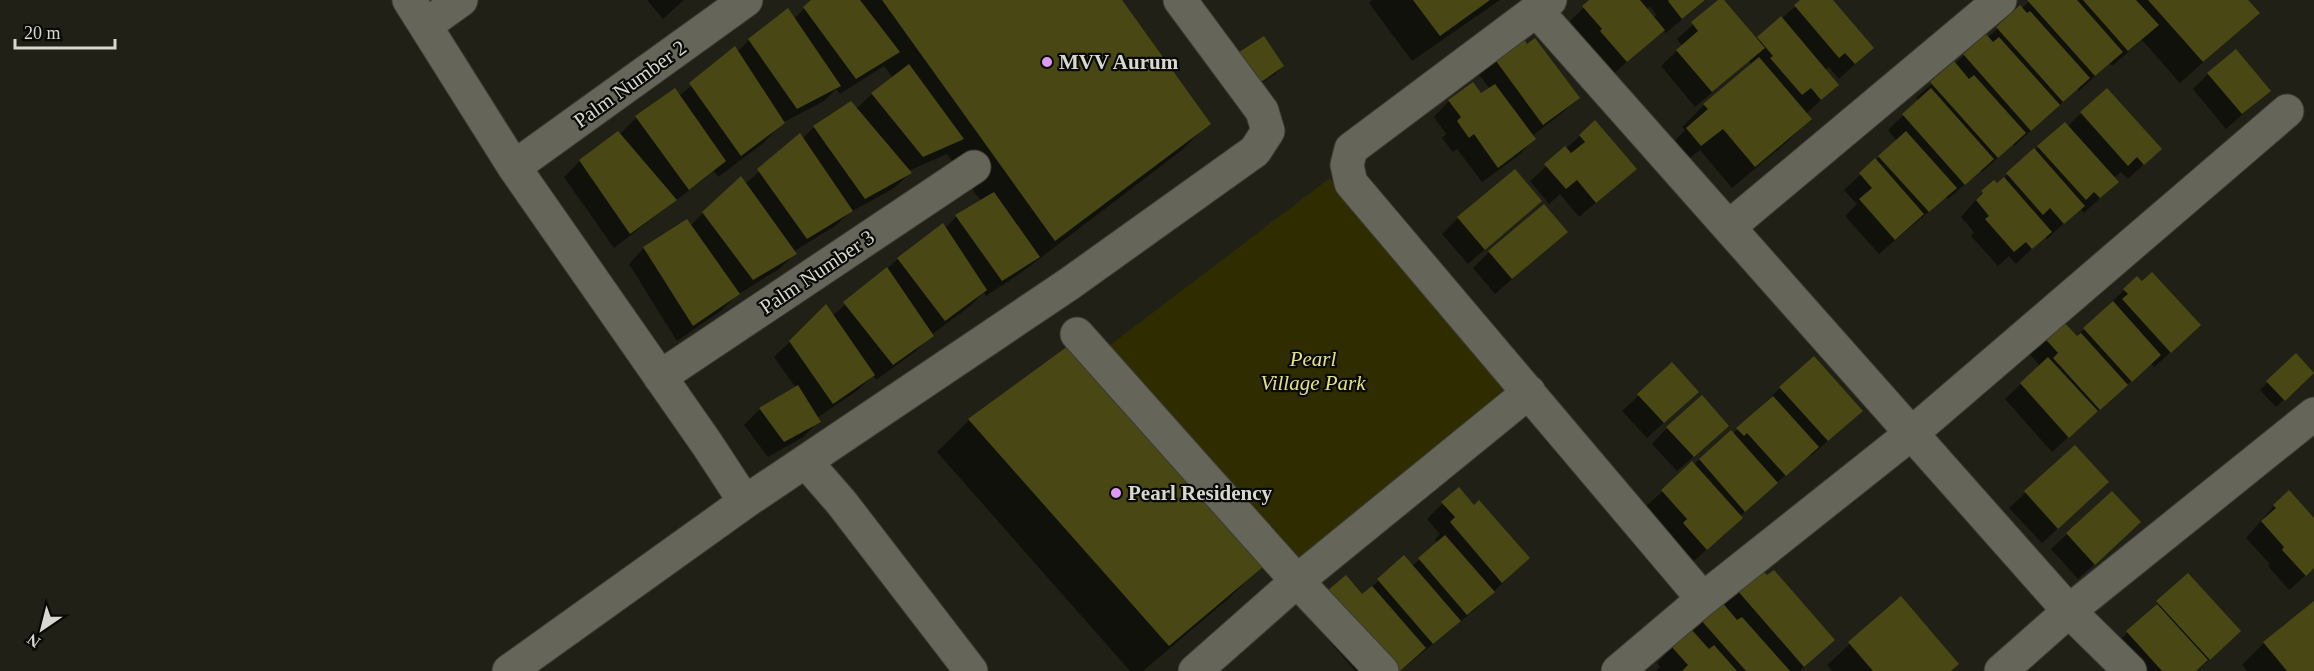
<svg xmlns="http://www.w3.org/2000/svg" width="2314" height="671" font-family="Georgia,serif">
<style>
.green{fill:#2f2d00}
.shadow{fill:#0007;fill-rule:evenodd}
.building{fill:#494815}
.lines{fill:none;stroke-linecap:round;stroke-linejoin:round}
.minor-casing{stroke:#3b3b34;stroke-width:35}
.minor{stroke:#656559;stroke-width:33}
.poi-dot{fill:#dd99f3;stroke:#090906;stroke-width:2}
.labels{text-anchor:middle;stroke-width:4.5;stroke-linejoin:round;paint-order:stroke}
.poi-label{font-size:21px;font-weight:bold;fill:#d8d8d1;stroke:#090906;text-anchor:start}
.street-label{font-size:21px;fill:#d8d8d1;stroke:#090906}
.park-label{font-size:21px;font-style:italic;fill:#e4e283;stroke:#090906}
</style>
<rect width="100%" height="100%" fill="#202016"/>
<path class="green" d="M1330,178L1506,391L1298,560L1109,346Z"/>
<path class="shadow" d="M647,0H684L663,19Z
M813,0H1120L1209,123L1182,150L1022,272L986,296L984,292L970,306L931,335L916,351L876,380L873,375L858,390L817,418L819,421L803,437L768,457L744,425L760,409L796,388L774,357L826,307L832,316L898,259L945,228L956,217L981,201L947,154L908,171L910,173L894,188L849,213L835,226L793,252L795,254L779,269L737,295L722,310L677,341L629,264L644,248L690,226L703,213L745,184L800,136L802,139L814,127L856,109L872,94L893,78L884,66L840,94L836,89L824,101L784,122L761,145L718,177L714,171L614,248L564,177L580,161L619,135L636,118L679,96L735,48L737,52L749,40L794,19Z
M1372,0H1500L1412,61L1369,3Z
M1592,0H1705L1666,33L1663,30L1611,76L1568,23ZM1650,6L1656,15L1653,18L1646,10Z
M1720,0L1756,40L1803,0H1831L1872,48L1839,79L1829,67L1825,70L1837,85L1806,114L1810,119L1788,141L1732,188L1700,150L1678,167L1665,151L1685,130L1682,127L1704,105L1752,65L1749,61L1695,107L1661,66L1682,46L1677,39Z
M2031,0H2246L2258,13L2180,83L2142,40L2112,66L2109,63L2079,91L2077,89L2014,146L2013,144L1982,172L1980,171L1948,199L1946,197L1879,254L1845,216L1857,204L1844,190L1897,141L1888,130L1918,101L1916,98L1986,36L1987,38Z
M1521,39L1578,98L1562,113L1532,136L1534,139L1519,155L1482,182L1457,149L1453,152L1442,138L1446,134L1434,117L1449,101L1481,95L1490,89L1479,75L1476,78L1471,70Z
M1283,66L1275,74L1248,92Z
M2208,74L2269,91L2226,129L2193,89Z
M2081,113L2160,149L2128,179L2121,172L2114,178L2117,182L2084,213L2080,208L2047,239L2045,236L2016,264L2009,256L1998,266L1971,236L1974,232L1961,217L1982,193L1994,182L1996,185L2065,124L2067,127Z
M1580,136L1634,169L1579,217L1560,194L1549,204L1530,181Z
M1540,201L1468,264L1442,234L1458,218Z
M1566,232L1495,294L1473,268L1489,252Z
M2124,290L2183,341L2154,367L2151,363L2052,452L2005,399L2040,366L2026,350L2041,334L2076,337Z
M2296,355L2313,373L2276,407L2260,390Z
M1672,365L1697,392L1647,438L1622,411Z
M1780,388L1861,411L1811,456L1810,454L1768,490L1739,517L1725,534L1690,564L1669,540L1673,536L1646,506L1731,432L1733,434Z
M969,420L1262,566L1229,598L1143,671H1130L937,452Z
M1667,428L1711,441L1677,471L1652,444Z
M2075,447L2091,498L2042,543L2009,508Z
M1443,503L1513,573L1477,608L1400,671H1355L1306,614L1321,598L1362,596L1404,557L1412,566L1438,543L1435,539L1440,534L1427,519Z
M2274,506L2314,520V568L2289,590L2268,566L2270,564L2246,538Z
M2067,534L2123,538L2078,579L2051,549Z
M1738,591L1833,640L1800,671H1655L1660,667L1657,663L1672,647L1701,620L1723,606Z
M1900,598L1950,671H1832L1827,665Z
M2314,602V671H2247L2242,665L2264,643Z
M2157,603L2223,647L2197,671H2132L2112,648Z"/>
<path class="building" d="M811,0H860L900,52L856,79L803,7Z
M882,0H1122L1211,124L1055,241Z
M1413,0H1490L1440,36Z
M1589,0H1640L1665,30L1627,62L1600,31L1602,29L1582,6Z
M1669,0H1705L1682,19L1668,1Z
M1718,0H1724L1765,48L1712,92L1676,50L1698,31L1691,22Z
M1800,0H1833L1874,48L1855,64L1845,53L1839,58L1794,5Z
M2027,0H2077L2123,52L2095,76Z
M2083,0H2136L2159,25L2128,51Z
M2148,0H2248L2260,13L2203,62Z
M2020,5L2027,13L2030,11L2090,78L2063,102L1996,27Z
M788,8L841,86L797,109L748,39Z
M1781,16L1839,85L1821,100L1811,88L1802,95L1770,58L1773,56L1757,37Z
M1986,34L1993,42L1999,37L2060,105L2031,131L1963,54Z
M1264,36L1284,66L1257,85L1236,54Z
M1523,38L1527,44L1535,38L1580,98L1543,125L1496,61Z
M735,46L785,123L741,156L689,83Z
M2236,49L2271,91L2242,114L2207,73Z
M1759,57L1812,119L1755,167L1723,129L1701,146L1686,128L1708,109L1703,104Z
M1954,61L1969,79L1974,75L2026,133L1998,158L1930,82Z
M909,64L964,139L923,157L871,93Z
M1473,82L1481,93L1495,84L1536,139L1498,168L1474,134L1469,138L1457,121L1461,117L1448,100Z
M675,88L726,161L689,190L635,116Z
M1931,88L1994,159L1965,185L1902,114Z
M2107,88L2162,149L2144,165L2137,157L2128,166L2080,112Z
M851,101L912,173L865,199L813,126Z
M1595,120L1637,169L1596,203L1577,180L1566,189L1544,164L1565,146L1571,153L1585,142L1579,135Z
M2065,122L2119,182L2100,198L2094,192L2086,200L2037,146Z
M618,131L677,200L630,234L579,160Z
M1906,131L1957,188L1929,212L1878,156Z
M800,133L853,211L807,239L757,169Z
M2034,148L2085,206L2064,224L2050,208L2043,215L2006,173Z
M1875,158L1924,214L1895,240L1859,199L1872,188L1859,173Z
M1515,169L1542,201L1485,250L1457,217Z
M741,176L797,254L753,280L702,212Z
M2004,177L2052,232L2032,249L2026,242L2014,252L1985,219L1989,216L1976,200L1983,193L1981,191L1994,180L1997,183Z
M994,192L1040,257L1002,281L955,215Z
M1544,204L1568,232L1512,279L1488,251Z
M687,219L740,294L693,326L643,247Z
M943,223L987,290L945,321L897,258Z
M887,267L934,336L893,365L843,302Z
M2152,272L2201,325L2171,353L2122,299L2128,294L2123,289L2137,276L2142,281Z
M2113,301L2161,355L2132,382L2083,328Z
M826,304L875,375L833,404L789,341Z
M2059,317L2077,336L2081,333L2128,385L2100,410L2053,358L2058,353L2040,333Z
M1068,346L1264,566L1169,646L968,419Z
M2296,353L2314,373L2285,401L2266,381Z
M1814,356L1863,411L1828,441L1779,387Z
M2048,357L2098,411L2069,438L2020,383Z
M1672,362L1699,392L1664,423L1637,394Z
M798,385L821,422L784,442L759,408Z
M1702,395L1729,426L1694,457L1666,427Z
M1773,396L1819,447L1786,476L1747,433L1744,436L1736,428Z
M1731,430L1778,483L1745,512L1699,459Z
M2075,445L2109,482L2058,529L2024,491Z
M1692,461L1743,518L1707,550L1683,523L1687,519L1661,490Z
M1459,487L1474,505L1479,500L1530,558L1502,583L1450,522L1455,517L1441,502Z
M2289,490L2314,518V568L2306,576L2282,550L2284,547L2261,521L2276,508L2273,505Z
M2112,491L2141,522L2095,565L2066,533Z
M1445,535L1495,592L1467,615L1418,558Z
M1404,555L1461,621L1433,644L1377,579Z
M1761,569L1767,575L1774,570L1835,640L1804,667L1737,590Z
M2188,573L2241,631L2210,660L2156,601Z
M1346,575L1362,594L1372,586L1426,648L1400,671H1384L1320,597Z
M1901,596L1959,664L1951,671H1873L1848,642Z
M1721,601L1737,620L1742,617L1790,671H1746L1700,619Z
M2314,601V671H2287L2263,642Z
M2157,604L2208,660L2196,671H2162L2126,631Z
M1691,629L1709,649L1714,645L1737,671H1682L1688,665L1671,646Z"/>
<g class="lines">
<defs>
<path id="minor" d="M409,0L514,167L707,444L745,502
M1550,0L1351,149L1347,165L1351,183L1703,599
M1536,10L2069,611L2130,671
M426,25L461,0
M514,167L746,0
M1729,227L2000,0
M1077,334L1297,581L1382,671
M660,377L974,167
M806,462L841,502L971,671
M509,671L745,502L1069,284L1255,151L1268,131L1262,111L1180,0
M1195,671L1297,581L1529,392
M1618,671L1703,599L1912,433L2287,111
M2001,671L2069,611L2314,414"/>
</defs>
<use href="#minor" class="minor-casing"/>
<use href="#minor" class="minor"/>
</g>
<g class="poi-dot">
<circle cx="1047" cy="62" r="6"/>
<circle cx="1116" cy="493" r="6"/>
</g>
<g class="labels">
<g class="poi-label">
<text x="1059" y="69">MVV Aurum</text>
<text x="1128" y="500">Pearl Residency</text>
</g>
<g class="street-label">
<text transform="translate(630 84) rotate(-36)" y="7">Palm Number 2</text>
<text transform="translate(817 272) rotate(-34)" y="7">Palm Number 3</text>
</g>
<g class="park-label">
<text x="1313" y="366">Pearl<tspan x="1313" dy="24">Village Park</tspan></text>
</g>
</g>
<g transform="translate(42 629) rotate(215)" stroke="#090906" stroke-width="4.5" paint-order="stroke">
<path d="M0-4.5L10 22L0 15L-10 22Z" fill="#d8d8d1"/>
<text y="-9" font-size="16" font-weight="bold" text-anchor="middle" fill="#d8d8d1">N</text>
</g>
<path d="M15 39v9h100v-9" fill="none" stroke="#d8d8d1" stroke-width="3"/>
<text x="24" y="39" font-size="18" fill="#d8d8d1" stroke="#090906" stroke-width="4.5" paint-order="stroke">20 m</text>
</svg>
